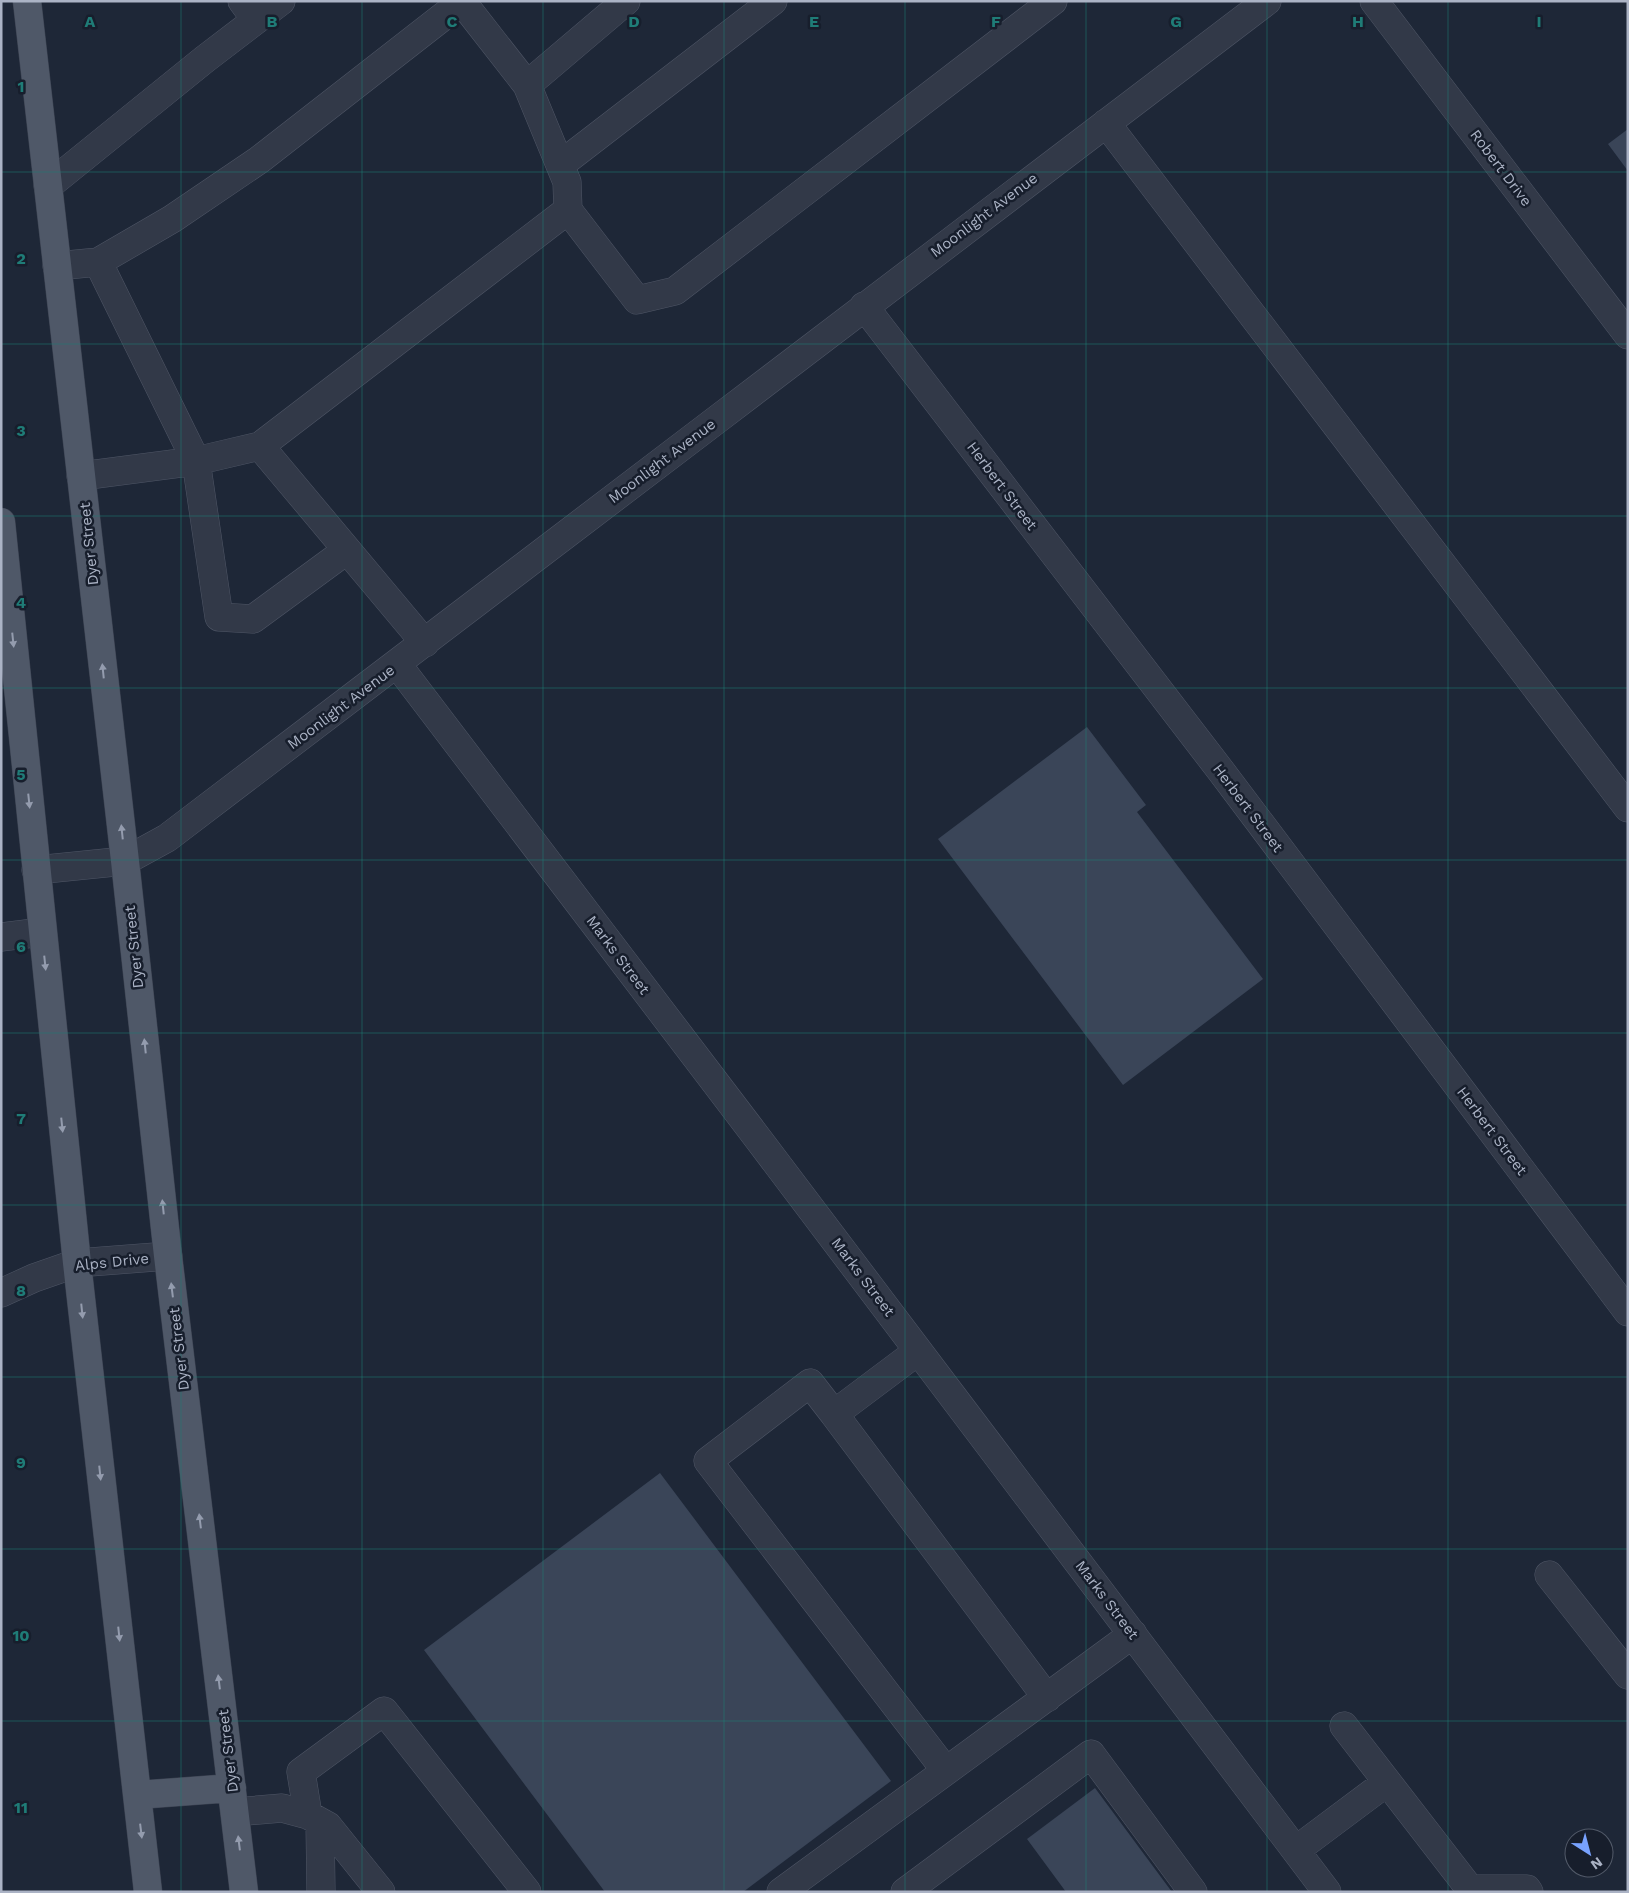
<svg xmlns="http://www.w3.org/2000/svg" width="1629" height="1893" font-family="'Work Sans',sans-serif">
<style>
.building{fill:#3a4558}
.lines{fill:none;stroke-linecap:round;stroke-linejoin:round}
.minor-casing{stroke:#4f5666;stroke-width:29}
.major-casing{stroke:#3b4251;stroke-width:29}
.minor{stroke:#323948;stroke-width:28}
.major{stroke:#4f5868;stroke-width:28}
.oneway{fill:#949cae}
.grid{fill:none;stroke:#1f7c77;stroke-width:1;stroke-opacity:0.55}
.labels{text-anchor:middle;stroke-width:5;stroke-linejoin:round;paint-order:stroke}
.street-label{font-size:15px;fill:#abb3c5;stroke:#171e2c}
.grid-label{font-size:16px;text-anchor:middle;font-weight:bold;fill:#1f7c77;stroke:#171e2c;stroke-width:5;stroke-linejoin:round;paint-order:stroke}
</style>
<rect width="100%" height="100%" fill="#1e2737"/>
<path class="building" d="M1628,129V171L1608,144Z
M1087,727L1146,805L1137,812L1263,979L1123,1085L938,839Z
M660,1473L891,1781L743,1892H605L424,1650Z
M1095,1788L1172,1892H1066L1027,1839Z"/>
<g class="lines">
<defs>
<path id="minor" d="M242,1L256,20
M1374,1L1628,335
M463,3L527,85L626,1
M527,85L567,182L568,210L637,300L675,291L1053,1
M1106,123L1628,808
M560,165L773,1
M48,186L205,59L281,1
M98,262L172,219L259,160L463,1
M57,266L98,262L196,461L219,617L253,619L347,550
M864,306L1221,771L1628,1312
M260,446L568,210
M81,476L196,461L260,446L425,643
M397,664L759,1140L1327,1892
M36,870L125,861L167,838C534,560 900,279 1267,1
M1,937L42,932
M1,1293L34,1278L77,1263L168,1256
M918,1351L834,1414L1047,1698
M834,1414L810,1383L708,1461L946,1771
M1549,1575L1628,1675
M1344,1726L1470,1889H1527L1529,1892
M235,1812L282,1808L308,1815L328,1826L381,1892
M308,1815L301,1772L384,1711L527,1892
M320,1822L321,1892
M1296,1850L1387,1782
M781,1892L1133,1634
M905,1892L1091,1754L1193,1892"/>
<path id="major" d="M27,1L125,861L168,1256L244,1892
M1,522L77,1263L148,1892
M137,1795L232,1788"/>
</defs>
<use href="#minor" class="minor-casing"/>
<use href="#major" class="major-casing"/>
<use href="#minor" class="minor"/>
<use href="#major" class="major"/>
</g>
<defs><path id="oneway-solid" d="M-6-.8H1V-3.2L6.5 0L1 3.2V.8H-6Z" transform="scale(1.25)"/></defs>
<g class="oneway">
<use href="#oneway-solid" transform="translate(13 640) rotate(84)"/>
<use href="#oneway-solid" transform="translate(103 671) rotate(-96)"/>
<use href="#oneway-solid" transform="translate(29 801) rotate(84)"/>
<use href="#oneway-solid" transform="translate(122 832) rotate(-96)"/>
<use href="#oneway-solid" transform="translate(45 963) rotate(84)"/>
<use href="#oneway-solid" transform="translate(145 1046) rotate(-96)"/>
<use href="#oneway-solid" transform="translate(62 1125) rotate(84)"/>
<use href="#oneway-solid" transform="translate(163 1207) rotate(-96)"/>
<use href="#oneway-solid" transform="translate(172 1290) rotate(-97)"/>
<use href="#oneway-solid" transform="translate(82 1311) rotate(84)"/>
<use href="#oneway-solid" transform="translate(100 1473) rotate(84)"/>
<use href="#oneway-solid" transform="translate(200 1521) rotate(-97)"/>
<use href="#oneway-solid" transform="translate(119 1634) rotate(84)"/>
<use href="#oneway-solid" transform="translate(219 1682) rotate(-97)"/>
<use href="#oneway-solid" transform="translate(141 1831) rotate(83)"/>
<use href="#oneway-solid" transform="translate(239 1843) rotate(-97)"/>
</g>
<path class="grid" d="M181,1V1892M362,1V1892M543,1V1892M724,1V1892M905,1V1892M1086,1V1892M1267,1V1892M1448,1V1892M1,172H1628M1,344H1628M1,516H1628M1,688H1628M1,860H1628M1,1033H1628M1,1205H1628M1,1377H1628M1,1549H1628M1,1721H1628"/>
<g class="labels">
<g class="street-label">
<text transform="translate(1501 168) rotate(53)" y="5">Robert Drive</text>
<text transform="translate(984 215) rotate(-37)" y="5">Moonlight Avenue</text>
<text transform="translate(662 461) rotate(-37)" y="5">Moonlight Avenue</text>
<text transform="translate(1002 486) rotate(53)" y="5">Herbert Street</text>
<text transform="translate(89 544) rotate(-96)" y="5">Dyer Street</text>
<text transform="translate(341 707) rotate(-37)" y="5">Moonlight Avenue</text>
<text transform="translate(1248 808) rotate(53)" y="5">Herbert Street</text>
<text transform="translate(134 947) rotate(-96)" y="5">Dyer Street</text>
<text transform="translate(618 955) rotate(53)" y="5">Marks Street</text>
<text transform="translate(1492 1131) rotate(53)" y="5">Herbert Street</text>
<text transform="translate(112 1262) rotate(-6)" y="5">Alps Drive</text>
<text transform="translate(863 1277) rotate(53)" y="5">Marks Street</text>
<text transform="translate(179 1349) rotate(-97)" y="5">Dyer Street</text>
<text transform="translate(1107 1600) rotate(53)" y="5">Marks Street</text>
<text transform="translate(228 1751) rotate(-97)" y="5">Dyer Street</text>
</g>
</g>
<g class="grid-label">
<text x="90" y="27">A</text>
<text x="272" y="27">B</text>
<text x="452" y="27">C</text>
<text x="634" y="27">D</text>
<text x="814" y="27">E</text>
<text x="996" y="27">F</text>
<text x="1176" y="27">G</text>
<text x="1358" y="27">H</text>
<text x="1539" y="27">I</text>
<text x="21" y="92">1</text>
<text x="21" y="264">2</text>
<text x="21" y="436">3</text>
<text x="21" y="608">4</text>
<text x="21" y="780">5</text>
<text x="21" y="952">6</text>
<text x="21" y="1124">7</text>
<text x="21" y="1296">8</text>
<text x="21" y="1468">9</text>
<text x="21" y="1641">10</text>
<text x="21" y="1813">11</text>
</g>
<rect width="1629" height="1893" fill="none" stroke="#abb3c5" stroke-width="5"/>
<g transform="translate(1589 1853) rotate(144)"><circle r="24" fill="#171e2c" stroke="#525a69"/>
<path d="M0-4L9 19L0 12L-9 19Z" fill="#78a2fe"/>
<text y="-8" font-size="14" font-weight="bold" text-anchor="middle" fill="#abb3c5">N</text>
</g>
</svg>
